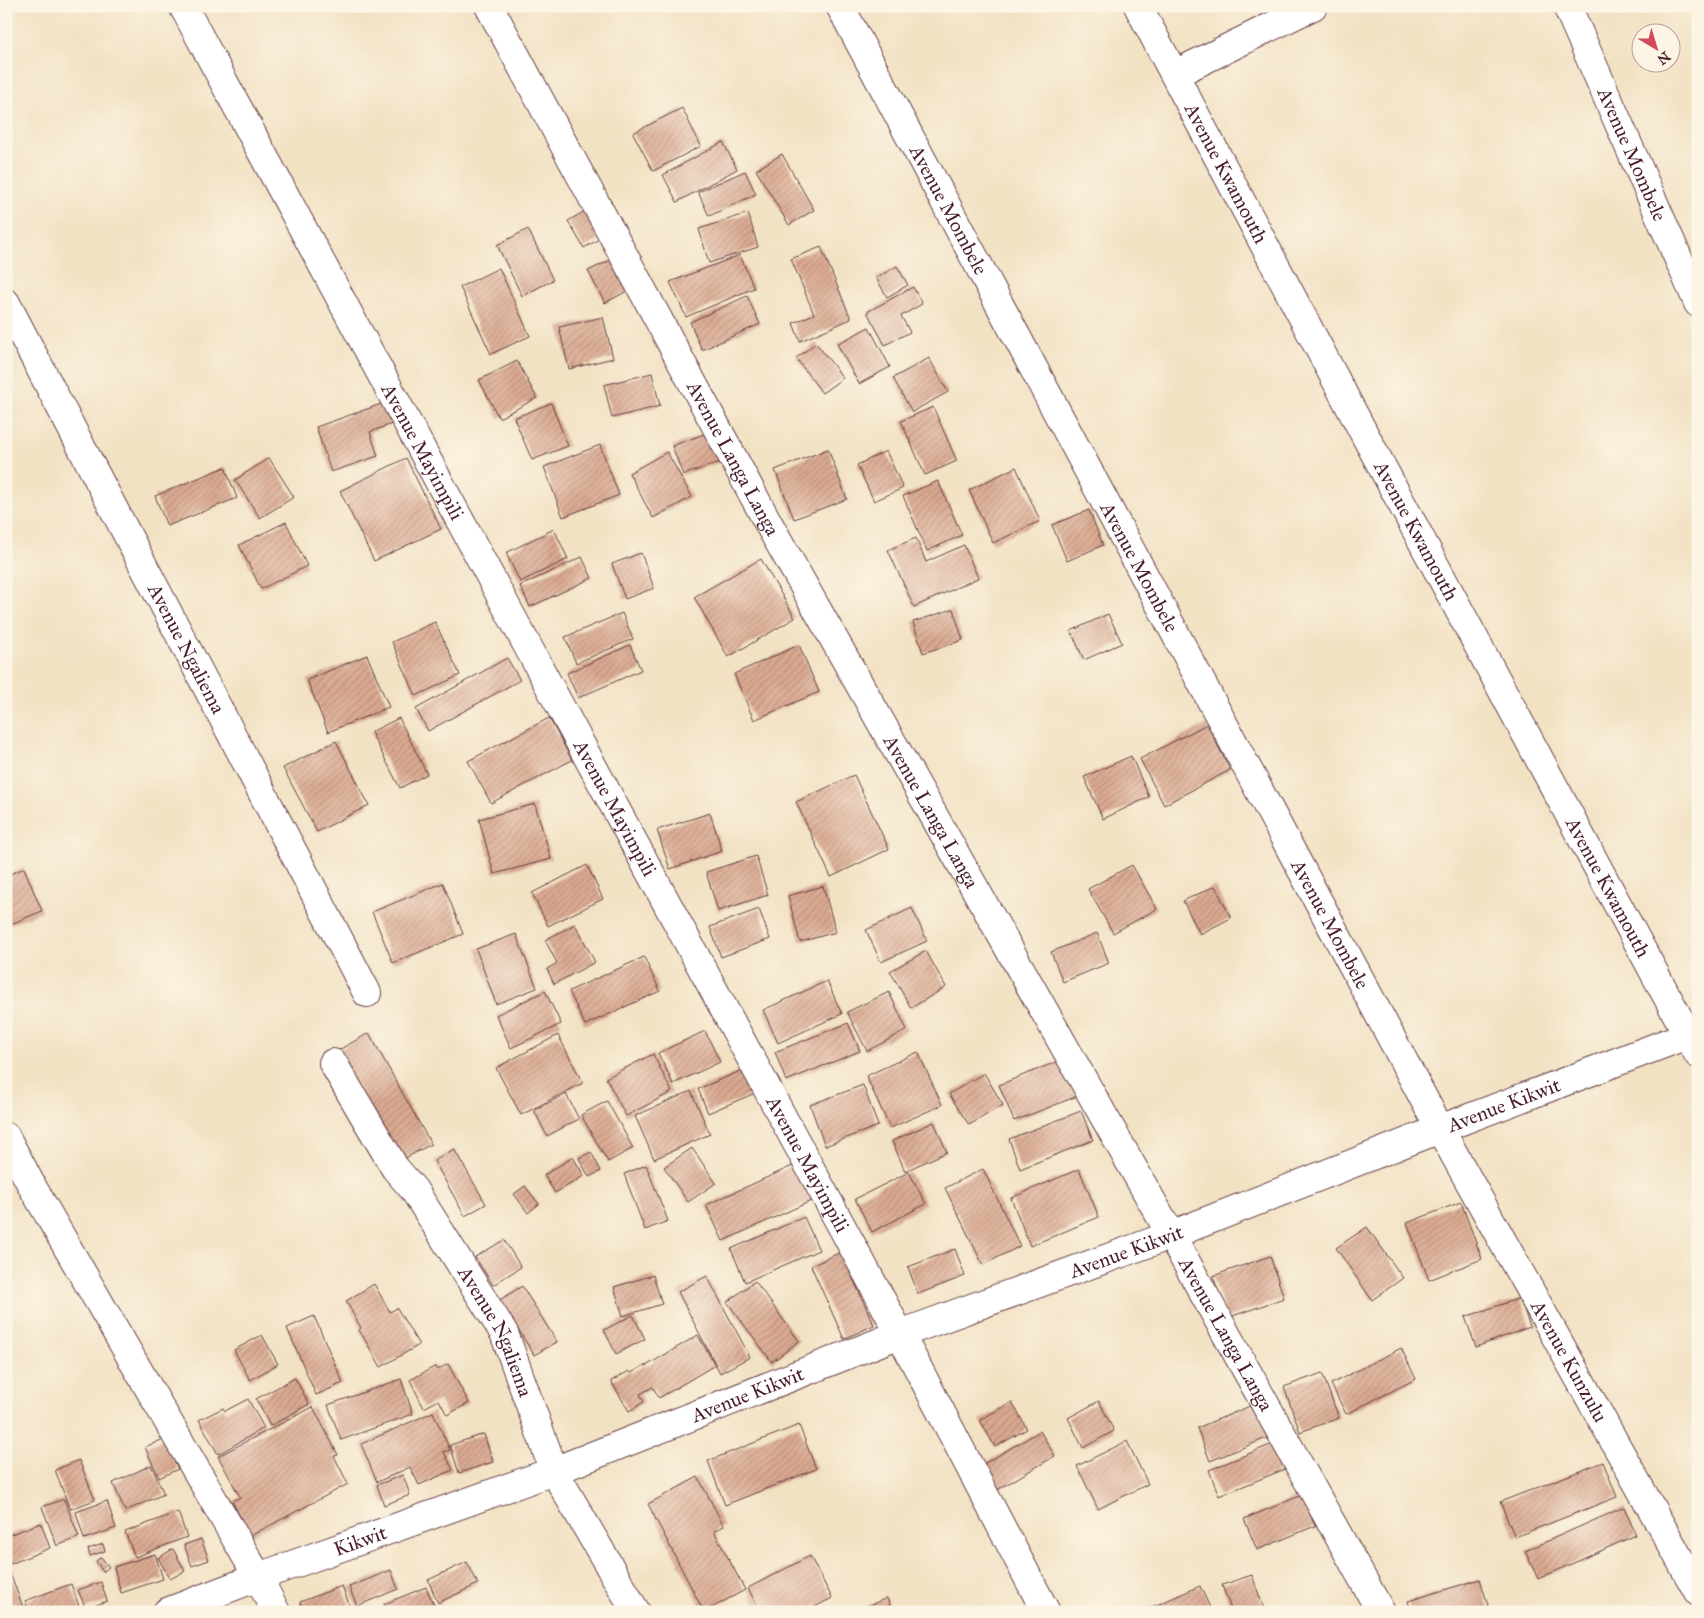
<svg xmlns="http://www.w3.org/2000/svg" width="1704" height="1618" font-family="'IM FELL Great Primer',serif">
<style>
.building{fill:url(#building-hatch)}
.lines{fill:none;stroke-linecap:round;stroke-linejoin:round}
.minor-casing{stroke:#633c42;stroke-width:30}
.secondary-casing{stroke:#633c42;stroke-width:30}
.minor{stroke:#fff;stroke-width:28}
.secondary{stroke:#fff;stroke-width:28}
.labels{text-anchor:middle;stroke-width:4;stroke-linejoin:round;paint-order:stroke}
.street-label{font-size:20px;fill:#4a1f2b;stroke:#fcf5e5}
</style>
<defs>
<pattern id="building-hatch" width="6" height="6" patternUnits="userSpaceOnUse" patternTransform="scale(1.25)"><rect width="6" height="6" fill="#dbaa92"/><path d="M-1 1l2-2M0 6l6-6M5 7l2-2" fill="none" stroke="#b48a77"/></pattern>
</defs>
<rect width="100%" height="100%" fill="#fcf5e5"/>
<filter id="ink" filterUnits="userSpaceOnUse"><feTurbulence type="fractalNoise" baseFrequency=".02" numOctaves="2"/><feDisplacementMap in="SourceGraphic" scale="10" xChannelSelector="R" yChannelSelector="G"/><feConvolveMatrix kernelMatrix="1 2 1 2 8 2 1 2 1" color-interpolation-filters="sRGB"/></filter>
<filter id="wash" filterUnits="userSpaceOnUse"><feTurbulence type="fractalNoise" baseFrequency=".0096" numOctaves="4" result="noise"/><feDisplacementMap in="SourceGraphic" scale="20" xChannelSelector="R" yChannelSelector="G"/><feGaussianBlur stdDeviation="1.12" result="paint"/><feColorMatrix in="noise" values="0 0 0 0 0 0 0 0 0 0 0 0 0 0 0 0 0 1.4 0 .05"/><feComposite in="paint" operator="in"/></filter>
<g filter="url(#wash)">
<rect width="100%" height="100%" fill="#f2e2c4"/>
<g id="blocks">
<path class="building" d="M682,108L701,146L653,171L633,133Z
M723,142L737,169L677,202L663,175Z
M782,154L814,210L789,225L756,170Z
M745,171L756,194L709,216L698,192Z
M590,208L606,235L584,248L568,221Z
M748,213L758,247L709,263L699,229Z
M528,229L553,280L522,296L497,245Z
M821,247L851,319L800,341L793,323L814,314L791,259Z
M740,255L754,288L686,317L670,282Z
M613,259L629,290L605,303L588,271Z
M897,266L908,285L887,297L876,278Z
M499,268L530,336L491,354L460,287Z
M913,287L922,304L901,316L910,332L885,345L867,312Z
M747,296L760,324L702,350L690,322Z
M603,317L613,358L569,369L559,327Z
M869,327L890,367L859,384L837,344Z
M816,343L843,378L822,393L796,358Z
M929,358L948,392L912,412L893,378Z
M517,361L537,398L499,418L479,380Z
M652,373L660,406L612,418L604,385Z
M384,403L392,424L370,432L378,456L331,472L316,427Z
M551,403L568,446L532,460L514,418Z
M933,407L957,461L925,475L901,421Z
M712,431L723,461L683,475L672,446Z
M600,445L619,495L563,517L544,467Z
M828,449L847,499L794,519L775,470Z
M886,451L903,488L874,501L857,465Z
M667,452L692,497L653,518L629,473Z
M269,458L294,497L260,518L235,480Z
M406,458L441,529L374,561L340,491Z
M225,467L237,498L167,526L155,496Z
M1016,467L1040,521L993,543L969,490Z
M938,481L962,535L927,551L903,496Z
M1089,510L1103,545L1067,561L1052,525Z
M286,522L307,566L261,589L239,545Z
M554,529L568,559L520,582L506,553Z
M916,538L926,562L964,545L978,578L914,607L888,550Z
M641,553L654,588L625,599L612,564Z
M582,557L592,578L530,607L520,586Z
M761,559L795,618L728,657L694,597Z
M953,609L963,640L923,653L913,622Z
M622,613L633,639L576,663L565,637Z
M1108,614L1122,643L1084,660L1071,631Z
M435,622L460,675L416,696L392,642Z
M630,645L641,670L578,698L567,673Z
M799,645L819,692L754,720L734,674Z
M367,655L389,707L328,732L307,680Z
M507,658L520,680L428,731L416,709Z
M399,718L427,774L400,788L371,732Z
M549,718L572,760L491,803L468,761Z
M1207,724L1230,770L1164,805L1140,759Z
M336,741L369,805L317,832L283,768Z
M1131,756L1149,797L1103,819L1084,777Z
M854,775L889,849L831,877L796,802Z
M535,804L551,859L494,874L479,819Z
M710,813L722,851L670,869L657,830Z
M756,856L768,895L718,911L706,872Z
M587,865L603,899L548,926L532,893Z
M1132,865L1157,909L1113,933L1088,889Z
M24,868L42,911L6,926V876Z
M443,883L463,934L393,963L372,912Z
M823,886L836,932L800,942L788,896Z
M1215,886L1231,918L1200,934L1183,901Z
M912,908L927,941L881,962L866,930Z
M759,909L770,939L721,957L710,927Z
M575,924L595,962L554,984L547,969L557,963L545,940Z
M1097,933L1109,963L1063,982L1051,952Z
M516,934L537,988L496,1004L476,949Z
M926,951L946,987L911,1008L890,971Z
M644,957L660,991L585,1025L569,991Z
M827,981L842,1014L778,1043L763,1010Z
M545,991L561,1024L511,1048L496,1015Z
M889,992L907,1030L867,1051L847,1012Z
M848,1023L860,1051L786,1081L775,1052Z
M705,1031L720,1062L673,1084L658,1053Z
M369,1033L431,1144L400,1161L337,1051Z
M558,1035L583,1083L521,1115L496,1068Z
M918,1052L942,1105L890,1128L866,1076Z
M653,1054L672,1092L626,1116L606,1078Z
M1066,1058L1080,1095L1014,1121L999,1085Z
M750,1067L760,1091L708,1113L698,1089Z
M984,1073L1003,1105L969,1125L949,1094Z
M863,1085L878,1126L825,1146L810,1105Z
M691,1091L710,1134L654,1159L635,1116Z
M566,1094L579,1119L547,1136L534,1110Z
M607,1101L633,1148L608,1162L581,1115Z
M1081,1111L1093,1140L1020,1169L1009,1139Z
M934,1122L947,1152L905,1171L892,1141Z
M692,1148L716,1183L688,1202L664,1167Z
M454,1149L486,1204L465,1216L434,1161Z
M591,1152L601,1171L589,1177L579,1158Z
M573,1157L584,1176L555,1193L544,1175Z
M797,1164L813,1200L723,1241L706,1205Z
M646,1165L668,1221L645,1230L624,1174Z
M983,1169L1020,1246L983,1265L945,1188Z
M1079,1169L1099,1217L1030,1246L1011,1198Z
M909,1172L926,1204L872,1232L855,1199Z
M525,1186L539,1204L528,1213L514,1194Z
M1461,1202L1482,1259L1429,1280L1407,1223Z
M804,1217L819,1250L745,1282L731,1249Z
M1367,1227L1403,1278L1372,1300L1336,1248Z
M504,1240L521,1267L493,1285L475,1257Z
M955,1249L965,1276L918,1294L908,1267Z
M841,1252L874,1325L844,1339L811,1266Z
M1270,1256L1284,1298L1227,1318L1213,1276Z
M653,1275L662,1304L623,1316L614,1287Z
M707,1276L750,1357L720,1373L678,1292Z
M755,1281L799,1341L772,1362L727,1302Z
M374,1284L390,1312L397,1308L419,1345L381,1367L359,1330L361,1328L346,1301Z
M522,1286L557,1342L534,1355L500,1300Z
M1520,1298L1530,1327L1476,1347L1465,1317Z
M633,1315L645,1339L616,1354L604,1330Z
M314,1316L343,1383L316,1395L287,1328Z
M262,1335L278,1364L250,1380L234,1350Z
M698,1335L715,1365L659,1398L653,1387L640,1394L644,1402L629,1411L611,1381L629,1371L631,1373L645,1365L646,1366Z
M1401,1348L1416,1379L1346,1414L1331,1384Z
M448,1364L469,1403L447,1415L439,1400L424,1408L410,1380L436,1366L437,1370Z
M1322,1373L1339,1418L1300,1432L1284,1387Z
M295,1378L309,1404L270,1426L256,1399Z
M401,1379L413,1414L341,1440L328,1405Z
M248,1399L264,1428L218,1454L199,1420L223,1408L225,1411Z
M1099,1401L1114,1431L1083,1448L1068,1418Z
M1012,1402L1027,1429L995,1447L980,1420Z
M1255,1404L1269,1437L1210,1461L1197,1428Z
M313,1407L338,1455L334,1456L348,1484L250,1536L232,1501L240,1497L218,1456Z
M433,1412L450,1450L444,1452L453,1470L419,1485L410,1467L377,1482L361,1444Z
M799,1425L816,1469L725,1505L708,1461Z
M1040,1431L1055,1456L997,1490L982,1465Z
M484,1434L493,1462L459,1473L450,1445Z
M164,1439L178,1469L159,1478L145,1447Z
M1127,1441L1148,1484L1098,1509L1077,1466Z
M1275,1443L1285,1469L1219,1496L1209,1470Z
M79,1460L95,1500L70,1509L55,1470Z
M1603,1462L1617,1497L1515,1537L1500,1502Z
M151,1465L164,1494L125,1511L113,1483Z
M403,1475L410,1495L384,1505L377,1485Z
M698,1477L724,1526L714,1531L745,1590L704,1612L648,1504Z
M1302,1495L1315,1526L1257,1550L1244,1519Z
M64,1499L79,1537L57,1546L42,1507Z
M107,1501L116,1528L84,1539L76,1512Z
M1624,1507L1636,1535L1538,1579L1525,1551Z
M178,1512L187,1537L135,1557L125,1532Z
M41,1523L50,1548L10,1564L6,1554V1536Z
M201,1539L209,1560L192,1566L184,1545Z
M103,1544L105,1551L90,1556L88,1549Z
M173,1549L185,1571L170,1579L158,1558Z
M155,1554L163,1579L121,1593L114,1567Z
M810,1556L832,1598L805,1612H760L748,1588Z
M101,1557L109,1567L103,1572L96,1561Z
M467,1562L478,1584L438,1603L428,1580Z
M391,1570L398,1589L357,1606L349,1587Z
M9,1571L23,1607L6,1612V1572Z
M1252,1575L1265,1612H1232L1222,1585Z
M1480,1579L1490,1612H1411L1408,1601Z
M101,1582L107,1601L86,1609L78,1590Z
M71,1584L81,1612H29L25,1601Z
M342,1586L352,1612H303L300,1602Z
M1200,1586L1212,1612H1141Z
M426,1587L437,1612H387L384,1604Z
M887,1598L892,1612H853Z
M1655,1606L1659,1612H1646Z"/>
</g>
</g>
<g filter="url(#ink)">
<use href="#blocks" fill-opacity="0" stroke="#633c42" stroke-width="1"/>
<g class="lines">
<defs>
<g id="minor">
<path id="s1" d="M183,6L527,645L900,1334L1046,1612"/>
<path id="s2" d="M489,6L771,528L1171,1235L1381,1612"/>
<path id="s3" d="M840,6L1440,1129L1698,1592"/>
<path id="s4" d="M1138,6L1367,439L1698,1054"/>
<path id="s5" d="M1567,6L1698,303"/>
<path d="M1175,74L1313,6"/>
<path id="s6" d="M6,303L367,993"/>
<path id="s7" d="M333,1063L395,1168L414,1190L504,1333L554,1471L636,1612"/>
<path d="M6,1137L33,1188L258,1577L276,1612"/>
</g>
<g id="secondary">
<path id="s8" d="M167,1612L258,1577L554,1471L900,1334L1171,1235L1440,1129L1698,1031"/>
</g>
</defs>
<use href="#minor" class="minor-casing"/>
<use href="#secondary" class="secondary-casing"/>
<use href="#minor" class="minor"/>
<use href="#secondary" class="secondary"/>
</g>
</g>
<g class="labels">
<g class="street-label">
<text dy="7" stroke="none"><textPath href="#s5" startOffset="162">Avenue Mombele</textPath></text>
<text dy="7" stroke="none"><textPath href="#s4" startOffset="189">Avenue Kwamouth</textPath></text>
<text dy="7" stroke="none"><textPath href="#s3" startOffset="231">Avenue Mombele</textPath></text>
<text dy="7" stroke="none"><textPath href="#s1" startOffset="506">Avenue Mayimpili</textPath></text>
<text dy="7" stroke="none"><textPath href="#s2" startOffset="514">Avenue Langa Langa</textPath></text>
<text dy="7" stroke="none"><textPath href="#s4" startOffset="594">Avenue Kwamouth</textPath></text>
<text dy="7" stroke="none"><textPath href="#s3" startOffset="636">Avenue Mombele</textPath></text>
<text dy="7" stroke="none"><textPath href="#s6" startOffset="390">Avenue Ngaliema</textPath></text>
<text dy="7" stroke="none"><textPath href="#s1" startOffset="911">Avenue Mayimpili</textPath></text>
<text dy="7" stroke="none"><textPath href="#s2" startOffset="919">Avenue Langa Langa</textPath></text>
<text dy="7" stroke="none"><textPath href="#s4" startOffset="999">Avenue Kwamouth</textPath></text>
<text dy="7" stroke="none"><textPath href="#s3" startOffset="1041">Avenue Mombele</textPath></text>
<text dy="7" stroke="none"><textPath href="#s8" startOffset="1430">Avenue Kikwit</textPath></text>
<text dy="7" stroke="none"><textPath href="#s1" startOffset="1316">Avenue Mayimpili</textPath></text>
<text dy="7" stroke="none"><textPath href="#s8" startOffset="1025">Avenue Kikwit</textPath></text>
<text dy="7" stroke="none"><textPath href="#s7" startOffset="315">Avenue Ngaliema</textPath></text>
<text dy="7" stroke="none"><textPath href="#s2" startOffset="1519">Avenue Langa Langa</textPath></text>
<text dy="7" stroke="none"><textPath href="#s3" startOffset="1539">Avenue Kunzulu</textPath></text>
<text dy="7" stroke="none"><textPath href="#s8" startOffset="620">Avenue Kikwit</textPath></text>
<text dy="7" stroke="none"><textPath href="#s8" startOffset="206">Kikwit</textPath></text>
</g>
</g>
<rect width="1704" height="1618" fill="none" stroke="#fcf5e5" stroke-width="25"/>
<g transform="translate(1656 48) rotate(142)"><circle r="24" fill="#fcf5e5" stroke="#b59f9b"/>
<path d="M0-4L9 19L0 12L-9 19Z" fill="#d1495b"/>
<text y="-8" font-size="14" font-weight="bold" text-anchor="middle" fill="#4a1f2b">N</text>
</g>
</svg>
